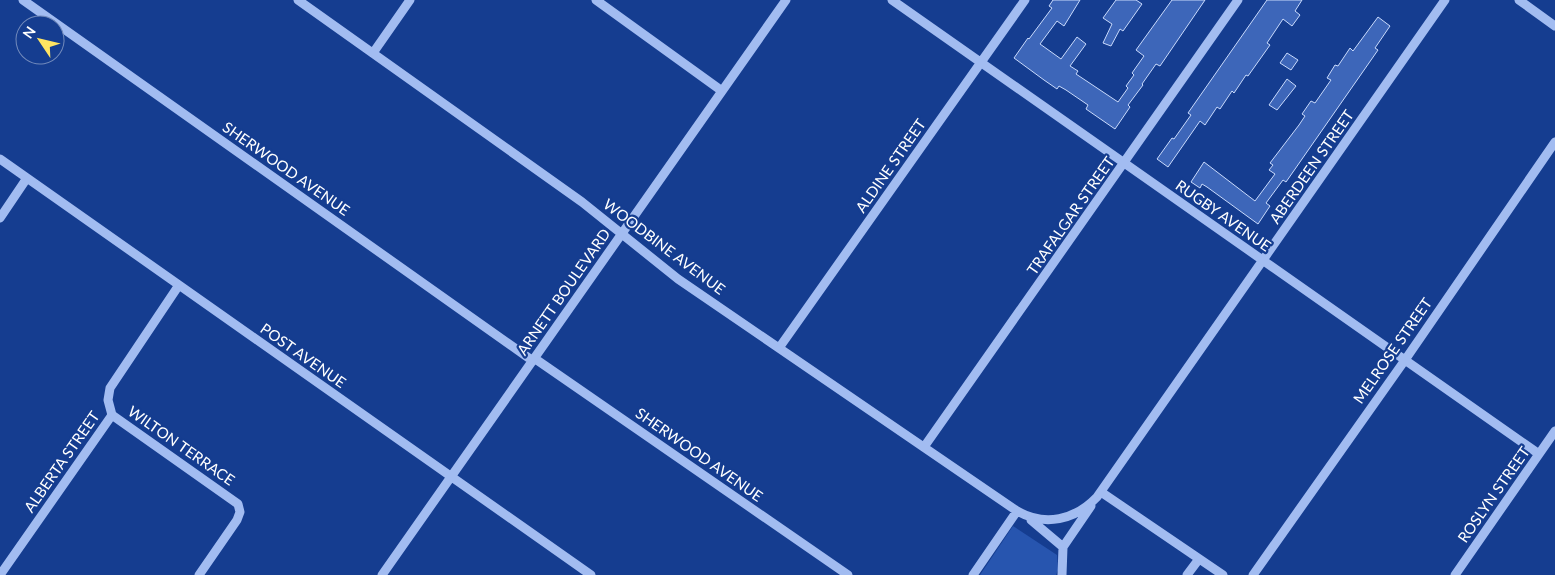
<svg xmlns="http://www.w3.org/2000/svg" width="1555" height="575" font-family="Lato,sans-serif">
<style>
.green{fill:#2755af}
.building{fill:#3d66b9;stroke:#c9dafc}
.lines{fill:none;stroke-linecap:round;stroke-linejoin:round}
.minor{stroke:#a2bcf1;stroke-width:9}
.labels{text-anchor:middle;stroke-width:4.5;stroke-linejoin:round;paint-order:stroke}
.street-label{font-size:15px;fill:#fff;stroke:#153d90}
</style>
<rect width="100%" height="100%" fill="#153d90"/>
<path class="green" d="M1013,526L1057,555L1058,570L1056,575H980Z"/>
<path class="building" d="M1053,0H1080L1064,26L1057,21L1040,44L1061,59L1077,37L1086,44L1070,66L1078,71L1076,74L1118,102L1128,88L1126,86L1134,75L1132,73L1144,56L1136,50L1172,0H1205L1160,66L1156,64L1142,84L1143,85L1128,105L1130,107L1115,129L1086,109L1088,105L1066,90L1059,86L1057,89L1044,80L1014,58L1028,38L1029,39L1052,8L1049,6Z
M1116,0H1136L1142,4L1123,31L1120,29L1111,46L1103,43L1112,24L1103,18Z
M1267,0H1302L1295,11L1300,15L1292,26L1283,19L1267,43L1270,45L1248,76L1246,75L1234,93L1232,91L1220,109L1217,107L1205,125L1200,121L1168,167L1157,159L1172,138L1174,139L1191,115L1188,113Z
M1378,17L1390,26L1375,48L1378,50L1286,182L1283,180L1266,203L1270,206L1258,224L1207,187L1202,184L1200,188L1191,182L1204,162L1255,201L1275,174L1269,170L1273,165L1270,163L1299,125L1305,116L1302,114L1311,101L1315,103L1331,80L1327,78L1335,65L1338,66L1350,48L1353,51Z
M1287,53L1298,60L1291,70L1280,63Z
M1287,79L1296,86L1277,110L1269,105Z"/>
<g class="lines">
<path class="minor" d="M23,0L533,361
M298,0L582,202L678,279L1017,511C1045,527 1075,520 1097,497L1445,0
M596,0L722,91
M892,0L1539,454
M1519,0L1555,26
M373,53L410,0
M0,159L591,575
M0,218L27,178
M779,348L1025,0
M534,358L848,575
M112,415L238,504L240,512L237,520L199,575
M924,447L1238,0
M1101,492L1223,575
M1031,520L1063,547
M0,575L112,415L108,400L110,388L179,285
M382,575L786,0
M973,575L1017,511
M1062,575L1063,547L1091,506
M1187,575L1199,559
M1253,575L1405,360L1555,142
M1455,575L1555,431"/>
</g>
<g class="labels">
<g class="street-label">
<text transform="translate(891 166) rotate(-55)" y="5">ALDINE STREET</text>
<text transform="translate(1312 167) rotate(-55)" y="5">ABERDEEN STREET</text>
<text transform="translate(286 169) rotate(35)" y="5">SHERWOOD AVENUE</text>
<text transform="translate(1071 216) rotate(-55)" y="5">TRAFALGAR STREET</text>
<text transform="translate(1223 216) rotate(35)" y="5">RUGBY AVENUE</text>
<text transform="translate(664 247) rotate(37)" y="5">WOODBINE AVENUE</text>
<text transform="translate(564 292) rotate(-55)" y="5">ARNETT BOULEVARD</text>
<text transform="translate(1393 351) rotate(-55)" y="5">MELROSE STREET</text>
<text transform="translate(303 356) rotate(35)" y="5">POST AVENUE</text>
<text transform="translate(181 446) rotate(35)" y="5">WILTON TERRACE</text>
<text transform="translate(699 455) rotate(35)" y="5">SHERWOOD AVENUE</text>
<text transform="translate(62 462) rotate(-55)" y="5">ALBERTA STREET</text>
<text transform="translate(1494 495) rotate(-55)" y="5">ROSLYN STREET</text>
</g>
</g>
<g transform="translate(40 40) rotate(305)"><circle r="24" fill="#153d90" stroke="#738bbc"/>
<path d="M0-4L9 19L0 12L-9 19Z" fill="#ffe462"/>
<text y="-8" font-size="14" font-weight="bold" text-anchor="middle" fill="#ffffff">N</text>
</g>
</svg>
